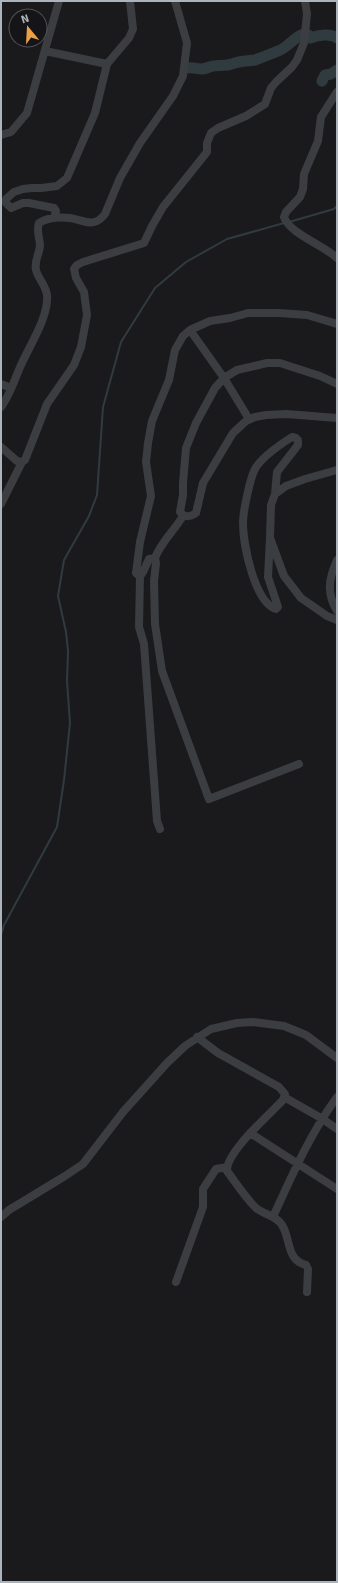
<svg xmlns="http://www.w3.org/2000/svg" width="338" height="1583" font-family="Signika,sans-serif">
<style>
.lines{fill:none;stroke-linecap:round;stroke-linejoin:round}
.stream{stroke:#303b40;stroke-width:2}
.river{stroke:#303b40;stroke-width:11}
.minor{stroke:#3b3d41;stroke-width:8}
</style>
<rect width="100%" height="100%" fill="#1a1a1c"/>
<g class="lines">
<path class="stream" d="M289,222L334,209L337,206
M1,935L4,925L57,827L64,780L70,723L67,681L68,651L66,632L58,596L64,560L89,516L97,495L103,407L121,342L155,288L186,262L227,239L284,223"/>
<path class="river" d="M187,68C193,67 197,69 202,69C206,69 210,66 214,66C218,65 222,66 226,65C229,65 232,64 235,63C241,61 249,61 255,60C263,57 271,54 278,51C288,49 303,25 311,38C318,35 331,33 337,38
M322,81L325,75L331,74L337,70"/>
<path class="minor" d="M45,51L107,64
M337,92L321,117L318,141L304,174L303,189L300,197L286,212L284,217C290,234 322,244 337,258
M1,135L11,132L27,113L59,1
M54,218L56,211L54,208L29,203H23L11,208L6,203V199L14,192L23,189L32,188H41L57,186L67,178L95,113L107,64L129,38L133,29L130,1
M190,330L224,378L249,419
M1,384L11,388
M337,384L320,376L280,363H267L237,370L224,378L215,388L196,423L186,448L183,483V495L180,512C185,518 190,517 196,513L203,483L233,433L246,421L255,417L266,415L286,414L337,418
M1,407C11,394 15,377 22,363C30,345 49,316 47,295C46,285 38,279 36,270C34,261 39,255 40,246C40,238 36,231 39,223C48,217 60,217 70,218C84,220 94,229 105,214L120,178L140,143L173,96L183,76L187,43L175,1
M1,447L17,461L22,462L25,460L47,404L74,365L81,347L87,315L84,292L76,278L74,269L77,265L83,262L144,243L152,226L163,207L207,152V143L211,133L218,128L246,116L265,104L271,88L276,82L292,67L297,60L304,43L307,14L305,1
M337,470L305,479L286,486L275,494L271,505L270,538L284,576L301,598L327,616L337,620
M1,504L22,462
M183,516C174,531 161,542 155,558L156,563L154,581L155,624L162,671L209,799L299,764
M270,538L268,577L278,607L276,609C254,602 243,543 243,523C243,512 250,478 255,469C261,458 281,444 292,437L296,438L298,440V445L277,472L275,494
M155,558L149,559L143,572L140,576L138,575L136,573L140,542L151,496L146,462L148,443L152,421L169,380L175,350L183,336L190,330L210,321L230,318L248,313H279L307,315L337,324
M337,560C329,578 326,593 337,611
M140,576L139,627L144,644L157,821L160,829
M197,1037L218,1053L279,1087L285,1094L283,1100C269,1115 226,1152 227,1171C236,1183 245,1197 256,1208C264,1215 276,1215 282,1225C291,1239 286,1260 306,1265L308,1269L307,1292
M284,1097L321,1118L337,1129
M250,1133L337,1189
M1,1217L9,1210L65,1176L83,1164L123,1112L167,1063L185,1046L211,1029L237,1023L253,1022L284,1026L306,1035L337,1058
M273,1217C292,1175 310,1134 337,1097
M176,1282L203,1207V1189L216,1169L227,1167"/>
</g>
<rect width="338" height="1583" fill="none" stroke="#adb3bb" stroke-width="4"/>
<g transform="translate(28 28) rotate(342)"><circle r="19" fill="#151517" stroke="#525459"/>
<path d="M0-3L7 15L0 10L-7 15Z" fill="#eba144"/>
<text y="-6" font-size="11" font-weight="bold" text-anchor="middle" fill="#adb3bb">N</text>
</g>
</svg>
